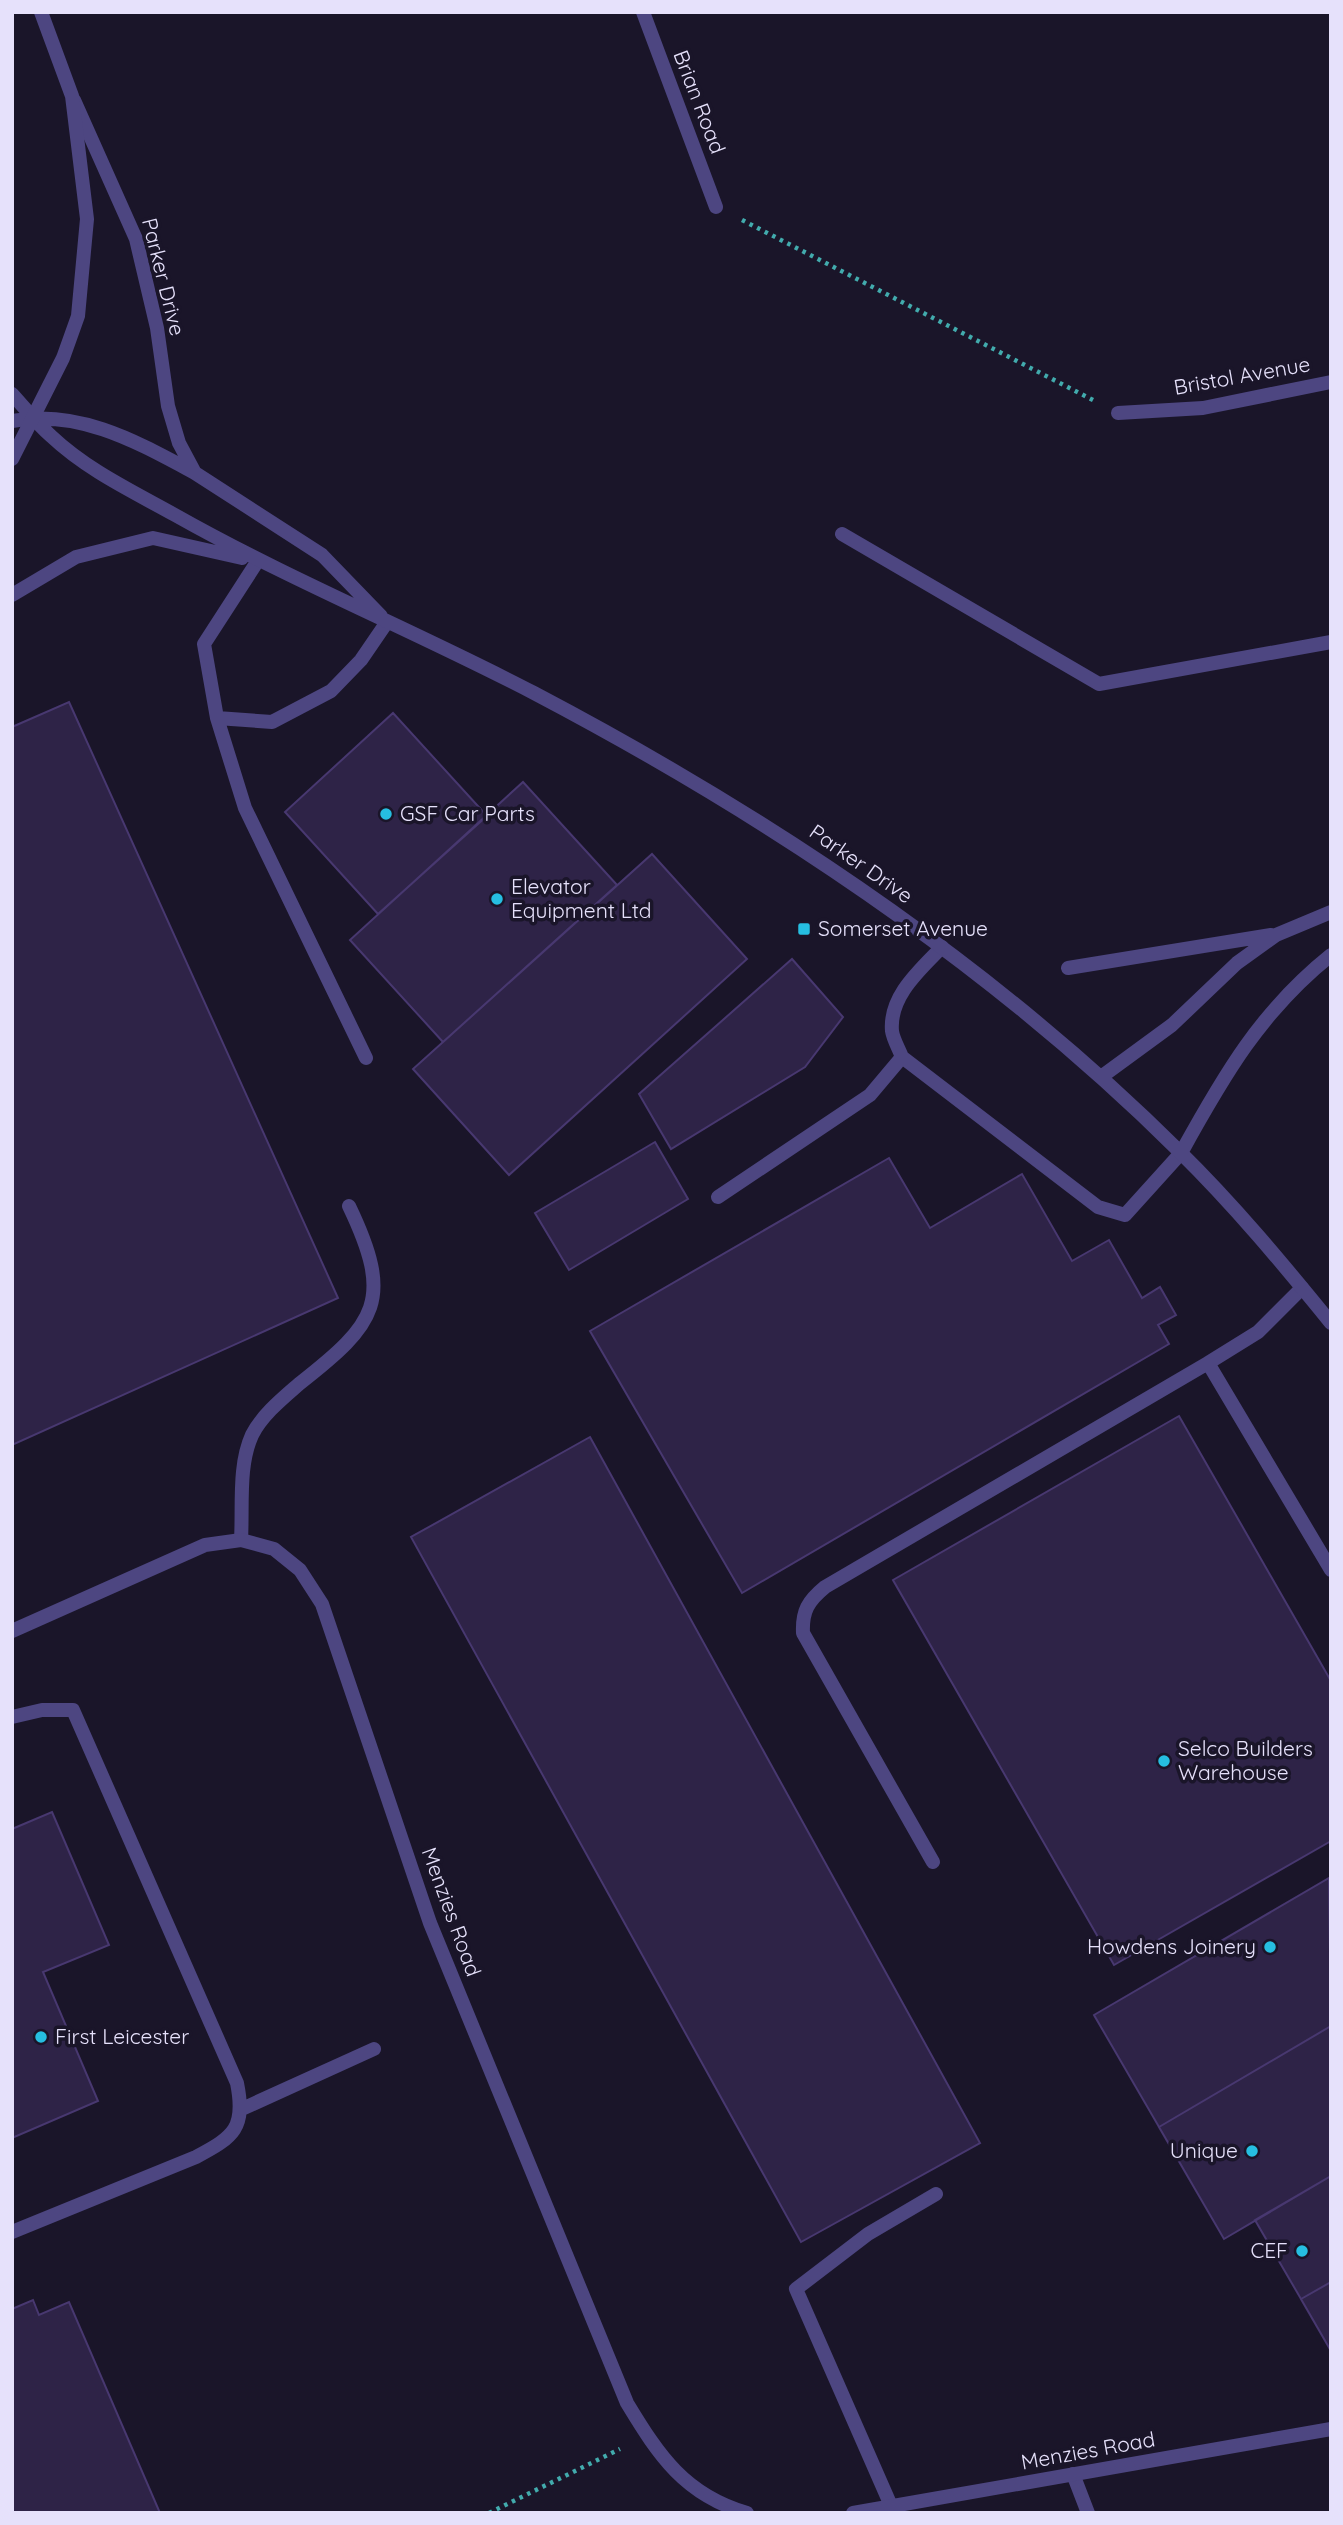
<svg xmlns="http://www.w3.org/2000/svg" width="1343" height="2525" font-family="Quicksand,sans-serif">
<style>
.building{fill:#2e2347;stroke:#483870;stroke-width:2}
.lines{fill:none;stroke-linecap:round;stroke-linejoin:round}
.path{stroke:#42abad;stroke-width:4.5;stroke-dasharray:3.5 5;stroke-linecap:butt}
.service{stroke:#4d4681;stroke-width:14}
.minor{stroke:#4d4681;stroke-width:14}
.tertiary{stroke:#4d4681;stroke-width:14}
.poi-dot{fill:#26bee1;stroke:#1a1529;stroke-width:2.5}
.labels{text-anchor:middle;stroke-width:7;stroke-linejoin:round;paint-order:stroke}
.street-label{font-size:21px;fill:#e6e1fb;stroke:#1a1529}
.poi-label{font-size:21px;fill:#e6e1fb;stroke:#1a1529;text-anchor:start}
</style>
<rect width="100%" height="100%" fill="#1a1529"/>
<path class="building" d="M69,702L338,1298L12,1445V727Z
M393,713L487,816L378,914L285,812Z
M523,782L617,885L443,1042L350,940Z
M652,854L747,959L509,1175L413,1069Z
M792,959L843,1017L805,1067L671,1149L639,1094Z
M655,1142L688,1199L569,1270L535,1213Z
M889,1158L930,1228L1022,1174L1072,1261L1109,1240L1142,1298L1160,1287L1176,1315L1158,1325L1169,1344L742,1593L590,1331Z
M1179,1416L1331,1681V1841L1114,1965L893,1580Z
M590,1437L980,2143L801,2242L411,1537Z
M52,1812L109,1945L43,1972L98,2101L12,2138V1829Z
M1329,1878L1331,2026L1159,2127L1094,2015Z
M1331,2026V2176L1224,2239L1159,2127Z
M1331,2176V2282L1301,2299L1255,2220Z
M1331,2282V2351L1301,2299Z
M33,2300L39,2315L69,2302L160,2513H12V2309Z"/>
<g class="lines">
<path class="path" d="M742,220L1093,400
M489,2513L620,2449"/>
<path class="service" d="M842,534L1099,684L1331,642
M257,562L204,644L217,718L245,808L366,1058
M217,718L272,722L331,691L361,660L387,622
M942,947C920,970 889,996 892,1031C893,1039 899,1049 902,1057L1098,1207L1125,1215L1181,1153
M718,1197L870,1095L902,1057
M1302,1288L1258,1332L1208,1363L1331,1570
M241,1540C243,1505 238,1466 252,1435C262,1415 283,1398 299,1384C377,1323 394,1300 349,1206
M12,1717L42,1710H73L237,2083C246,2128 234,2137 196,2157L12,2232
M933,1862L803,1633C802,1611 808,1601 825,1587L1208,1363
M242,2109L374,2049
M1073,2474L1088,2513
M892,2508L796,2289L868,2234L936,2194"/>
<path class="minor" d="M643,12L716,207
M74,100L136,239L157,328L168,406L179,443L195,473L322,555L381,616
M12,394C25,408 37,424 51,436C87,470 132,491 175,515C292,581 415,631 534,693C768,816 991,964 1179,1151C1234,1205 1283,1264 1331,1323
M1118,413L1203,408L1331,382
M12,421C80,409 137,442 195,473
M12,595L76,557L153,538L242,558
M1068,968L1271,935
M1101,1077L1172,1025L1237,963L1276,935L1331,912
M1181,1153C1224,1075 1261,1011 1331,955
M12,1631L205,1545L241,1540L274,1549L300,1570L322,1604L430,1923L627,2403C659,2456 685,2495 747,2513
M853,2513L1331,2429"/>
<path class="tertiary" d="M12,459L63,358L78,316L87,219L72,96L41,12"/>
</g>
<g class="poi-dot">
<circle cx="386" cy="814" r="7"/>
<circle cx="497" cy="899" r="7"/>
<rect x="797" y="922" width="14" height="14" rx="3.5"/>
<circle cx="1164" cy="1761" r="7"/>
<circle cx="1270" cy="1947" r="7"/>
<circle cx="41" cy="2037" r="7"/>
<circle cx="1252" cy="2151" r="7"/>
<circle cx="1302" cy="2251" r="7"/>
</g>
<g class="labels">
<g class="street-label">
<text transform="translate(699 102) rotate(69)" y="7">Brian Road</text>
<text transform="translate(163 277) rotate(76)" y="7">Parker Drive</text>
<text transform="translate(1242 376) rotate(-10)" y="7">Bristol Avenue</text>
<text transform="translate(861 864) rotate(35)" y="7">Parker Drive</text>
<text transform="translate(451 1912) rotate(70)" y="7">Menzies Road</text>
<text transform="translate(1088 2451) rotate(-10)" y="7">Menzies Road</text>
</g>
<g class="poi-label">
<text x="400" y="821">GSF Car Parts</text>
<text x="511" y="894">Elevator<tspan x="511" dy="24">Equipment Ltd</tspan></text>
<text x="818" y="936">Somerset Avenue</text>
<text x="1178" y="1756">Selco Builders<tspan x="1178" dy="24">Warehouse</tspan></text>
<text x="1256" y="1954" text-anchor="end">Howdens Joinery</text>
<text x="55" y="2044">First Leicester</text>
<text x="1238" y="2158" text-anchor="end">Unique</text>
<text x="1288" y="2258" text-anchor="end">CEF</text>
</g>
</g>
<rect width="1343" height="2525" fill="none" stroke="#e6e1fb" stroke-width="28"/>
</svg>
